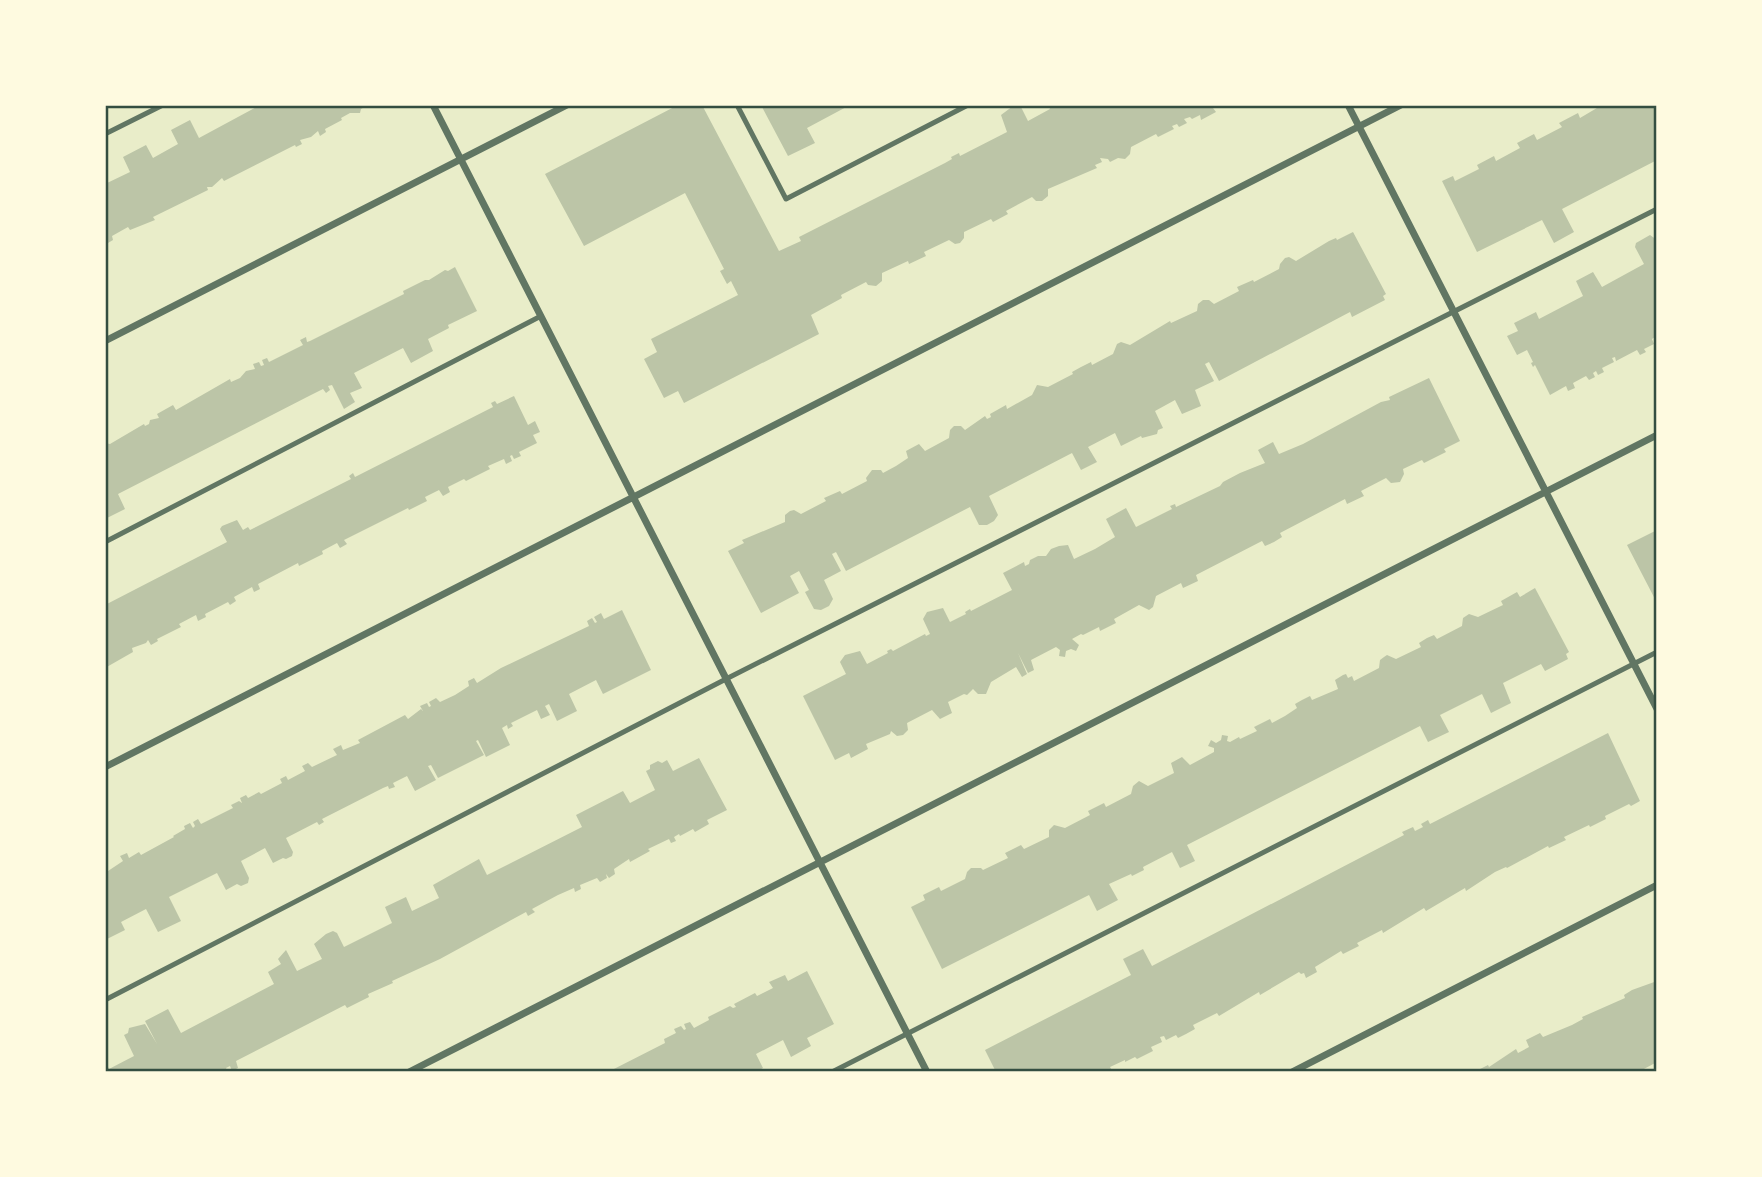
<svg xmlns="http://www.w3.org/2000/svg" width="1762" height="1177" font-family="Lora,serif">
<style>
.building{fill:#bcc5a7}
.lines{fill:none;stroke-linecap:round;stroke-linejoin:round}
.service{stroke:#617663;stroke-width:5}
.minor{stroke:#617663;stroke-width:7}
.neatline{fill:none;stroke:#344e41;stroke-width:2.5}
</style>
<rect width="100%" height="100%" fill="#e9edc9"/>
<path class="building" d="M260,105H368L361,109L360,113H350L341,118L342,120L325,129L326,132L320,136L318,131L311,137L300,140L302,144L296,147L295,145L224,181L222,178L212,187H207L208,190L153,217L155,220L130,230L128,227L112,236L113,240L108,243L105,238V184L130,172L123,157L146,145L153,158L178,144L171,130L190,120L199,138Z
M678,105H702L779,251L801,241L799,237L945,163L952,159L951,157L959,153L960,156L1007,132L1001,115L1013,106L1020,105L1028,121L1050,109L1048,105H1218L1213,108L1216,112L1201,120L1200,115L1192,119L1190,117L1184,119L1187,123L1179,127L1177,124L1172,126L1174,129L1158,137L1156,134L1131,147L1130,154L1125,159L1118,158L1110,162L1108,159L1100,158L1102,162L1095,165L1097,168L1048,189V196L1042,201H1036L1032,197L1006,211L1008,214L993,222L991,219L964,232V238L960,243L955,244L949,240L924,252L926,256L909,264L908,261L882,273V281L876,286L868,285L866,282L841,295L842,298L811,315L819,334L684,403L678,391L664,398L644,359L657,352L651,339L738,295L731,281L727,284L720,271L724,269L685,193L584,246L545,174Z
M761,105H850L807,128L815,143L788,156Z
M1602,105H1657V160L1562,209L1574,232L1554,243L1542,220L1477,252L1442,181L1453,176L1455,181L1479,169L1477,165L1494,156L1496,161L1520,148L1517,143L1534,134L1537,140L1562,127L1559,123L1578,113L1580,118Z
M1353,232L1386,294L1383,296L1385,300L1352,317L1350,312L1219,381L1209,362L1205,364L1214,381L1195,390L1201,406L1182,414L1175,400L1155,411L1163,428L1158,430L1157,434L1142,438L1141,436L1121,446L1115,433L1088,447L1097,462L1081,470L1072,453L989,496L998,515L994,521L987,525H979L970,507L846,571L836,552L832,554L841,571L824,580L833,599L829,606L821,610L814,609L805,592L809,590L799,571L790,576L799,593L761,613L728,551L744,543L742,540L785,522V515L790,511L794,510L801,514L826,501L824,498L840,491L842,494L867,481L866,478L872,470H881L883,473L896,466L908,458L906,451L919,444L925,451L949,438L950,430L954,426H961L965,430L985,416L987,419L991,417L990,414L1006,405L1007,409L1032,395L1037,385L1048,387L1073,374L1072,372L1081,367L1091,362L1092,365L1113,354L1117,344L1121,342L1130,345L1170,321L1171,323L1197,311L1198,304L1203,300H1209L1214,304L1239,291L1237,287L1253,280L1254,282L1279,269L1280,264L1285,258L1289,257L1296,261L1329,241L1336,238L1337,240Z
M1650,235L1657,240V340L1655,337L1652,339L1654,344L1644,349L1646,352L1640,355L1637,350L1616,361L1615,357L1612,358L1614,362L1602,368L1604,372L1598,375L1596,371L1593,373L1595,377L1589,380L1586,376L1573,383L1575,388L1568,391L1566,386L1550,395L1535,365L1533,367L1531,363L1533,362L1527,350L1517,355L1507,336L1518,331L1514,323L1536,312L1539,319L1583,296L1576,281L1593,272L1602,287L1644,264L1635,247L1636,243Z
M455,267L477,311L448,325L449,328L428,339L433,351L411,363L403,348L354,373L362,388L350,393L355,402L344,409L332,385L328,386L330,390L326,393L323,389L309,396L118,494L125,509L105,519V443L110,444L144,424L145,426L149,424L150,420L159,418L157,414L173,405L176,410L230,379L231,382L240,378L246,371L255,369L253,364L259,362L261,366L264,365L262,360L267,358L269,362L303,345L300,340L306,337L307,342L310,341L404,294L403,291L425,280H429L445,270L448,271Z
M1429,378L1460,441L1444,449L1446,452L1424,463L1422,460L1403,469L1404,474L1400,482L1391,483L1386,478L1361,491L1364,496L1347,504L1345,499L1280,533L1282,537L1274,542L1265,546L1262,541L1196,575L1198,581L1183,588L1181,583L1156,596L1153,607L1149,610L1139,605L1114,619L1116,623L1100,631L1099,627L1083,635L1081,634L1072,639L1079,645L1076,651L1071,649L1066,651L1065,657L1059,656L1060,650L1056,647L1031,660L1034,670L1028,673L1018,653L1027,674L1022,677L1016,667L991,682L986,694H978L973,689L967,695L964,694L948,702L952,713L940,719L932,710L907,723L908,730L903,735L897,736L891,731L890,734L866,744L868,749L851,758L849,753L835,760L803,696L846,674L840,662L845,655L860,651L867,664L888,653L887,651L891,649L893,651L925,634L926,636L930,634L923,619L927,612L943,608L950,622L966,614L965,612L970,609L971,611L1012,590L1003,573L1024,562L1025,566L1029,564L1030,560L1038,556H1046L1051,549L1059,546L1068,545L1074,559L1095,549L1115,537L1106,519L1126,508L1136,527L1172,509L1170,506L1175,504L1176,507L1220,486L1223,482L1240,473L1265,463L1258,450L1273,442L1279,454L1303,444L1381,402L1390,400L1389,397Z
M514,396L528,425L535,421L540,432L533,435L537,443L519,452L521,456L514,459L512,455L510,456L512,461L506,464L504,459L488,466L490,469L466,481L464,479L448,487L450,492L443,496L439,490L425,497L427,501L409,510L408,508L344,540L347,544L340,548L337,543L322,551L323,554L299,566L298,563L258,584L260,589L254,592L252,587L234,597L236,601L230,605L228,602L205,614L206,617L198,621L196,615L179,624L181,627L157,639L158,641L151,645L148,640L146,643L132,648L133,652L105,668V605L227,542L220,529L222,526L237,520L243,530L248,527L250,530L351,479L349,476L353,473L355,477L493,407L491,403L495,401L497,404Z
M1657,530V603L1627,545Z
M1535,588L1569,652L1566,654L1568,659L1545,671L1541,664L1503,683L1511,703L1491,713L1482,694L1440,715L1449,732L1428,742L1420,726L1187,845L1195,861L1180,868L1172,852L1143,867L1144,870L1132,876L1131,874L1109,884L1118,900L1097,911L1089,895L942,969L911,907L925,900L923,895L939,887L941,891L965,879L967,872L971,868H981L983,870L1008,858L1005,853L1021,845L1024,849L1049,837V830L1054,825L1065,828L1090,815L1088,811L1104,803L1106,807L1131,794L1133,786L1139,781L1148,786L1174,773L1171,763L1182,757L1190,765L1214,752V748L1208,746L1211,740L1216,743L1221,740L1222,735L1228,736L1227,741L1230,742L1239,737L1240,739L1257,731L1254,727L1270,719L1272,723L1285,716L1297,708L1295,704L1302,700L1310,696L1312,700L1338,689L1335,680L1343,675L1346,674L1348,678L1352,676L1354,681L1379,668L1380,660L1384,657L1387,655L1396,659L1421,647L1419,643L1427,638L1434,635L1437,639L1462,626L1463,618L1469,614L1478,617L1503,605L1501,601L1517,592L1520,597Z
M622,610L651,670L603,694L596,680L569,694L577,711L557,721L549,704L545,706L550,715L541,719L537,710L511,723L513,726L508,729L507,725L502,728L510,745L486,757L478,740L476,741L484,755L438,778L431,765L428,766L436,780L415,791L407,776L393,783L395,787L389,789L388,786L383,788L322,819L324,822L319,825L317,822L286,838L293,852L292,856L286,859L283,858L273,863L265,848L241,861L249,878L248,883L241,886L237,884L226,890L217,873L169,897L181,921L158,932L146,909L121,922L125,930L105,940V873L123,861L120,856L127,853L129,858L139,852L141,855L174,837L173,836L185,829L184,826L190,823L193,828L195,826L193,822L198,819L201,824L233,808L231,805L239,801L242,803L240,798L246,795L248,798L259,792L261,794L282,783L280,779L286,776L288,780L305,771L302,766L308,763L312,767L337,755L333,749L341,745L343,750L360,743L358,740L405,715L408,719L421,709L423,711L420,706L427,703L429,707L431,706L429,702L436,698L440,702L455,695L469,686L468,681L474,678L477,683L501,668L589,626L587,621L592,618L595,623L597,622L594,617L601,613L604,619Z
M1608,733L1640,801L1631,806L1629,804L1605,816L1606,819L1590,827L1589,825L1564,837L1566,840L1549,848L1548,846L1507,868L1506,867L1495,872L1466,891L1465,888L1426,911L1424,908L1383,933L1382,930L1357,943L1359,946L1343,954L1341,951L1315,967L1317,972L1306,978L1304,973L1301,974L1299,972L1260,995L1259,992L1219,1016L1217,1013L1193,1025L1195,1029L1186,1034L1178,1038L1176,1035L1166,1040L1164,1036L1160,1037L1162,1042L1151,1047L1153,1051L1137,1059L1135,1057L1125,1062V1060L1110,1067L1113,1072H996L985,1050L1131,975L1123,959L1143,949L1152,966L1404,835L1402,832L1413,827L1415,831L1423,827L1421,824L1428,820L1430,824Z
M699,758L727,810L707,820L709,824L695,832L693,829L680,836L679,834L674,837L676,841L671,843L669,839L648,849L650,851L630,862L629,859L614,869L615,874L609,878L606,874L607,878L600,882L597,878L580,885L581,889L575,892L574,888L558,895L532,909L535,912L528,916L526,912L440,959L392,981L393,983L368,994L369,997L347,1008L345,1005L236,1061L238,1068L232,1071L230,1066L226,1068L228,1072H219L218,1070L214,1072H105V1061L109,1069L134,1056L124,1035L128,1033L129,1028L145,1024L157,1044L145,1021L168,1009L181,1033L274,984L268,972L281,964L278,959L286,950L297,971L322,959L314,944L326,934L333,931L337,933L344,947L392,923L385,907L406,897L412,911L439,898L433,885L479,859L487,875L582,827L576,815L623,791L630,803L655,790L646,771L650,769V765L658,761L662,763L667,760L673,771Z
M807,971L834,1024L807,1038L811,1046L791,1057L783,1040L756,1054L763,1068L756,1072H608L665,1043L664,1039L676,1033L674,1029L681,1026L684,1030L686,1029L684,1024L690,1022L694,1028L709,1020L708,1017L730,1006L733,1008L736,1007L734,1004L755,993L757,996L773,988L769,982L785,975L788,981Z
M1657,981V1062L1642,1070L1643,1072H1474L1488,1065L1489,1067L1516,1049L1518,1053L1529,1047L1526,1040L1540,1033L1543,1037L1572,1025L1583,1019L1582,1017L1625,998L1624,995L1632,990Z"/>
<g class="lines">
<path class="service" d="M737,105L786,199L968,105
M105,134L163,105
M105,542L541,316
M105,1000L726,679L1657,209
M832,1072L1657,652"/>
<path class="minor" d="M433,105L927,1072
M1348,105L1657,709
M105,341L567,105
M105,767L1401,105
M409,1072L1657,435
M1292,1072L1657,885"/>
</g>
<rect width="1762" height="1177" fill="none" stroke="#fefae0" stroke-width="214"/>
<rect x="107" y="107" width="1548" height="963" class="neatline"/>
</svg>
